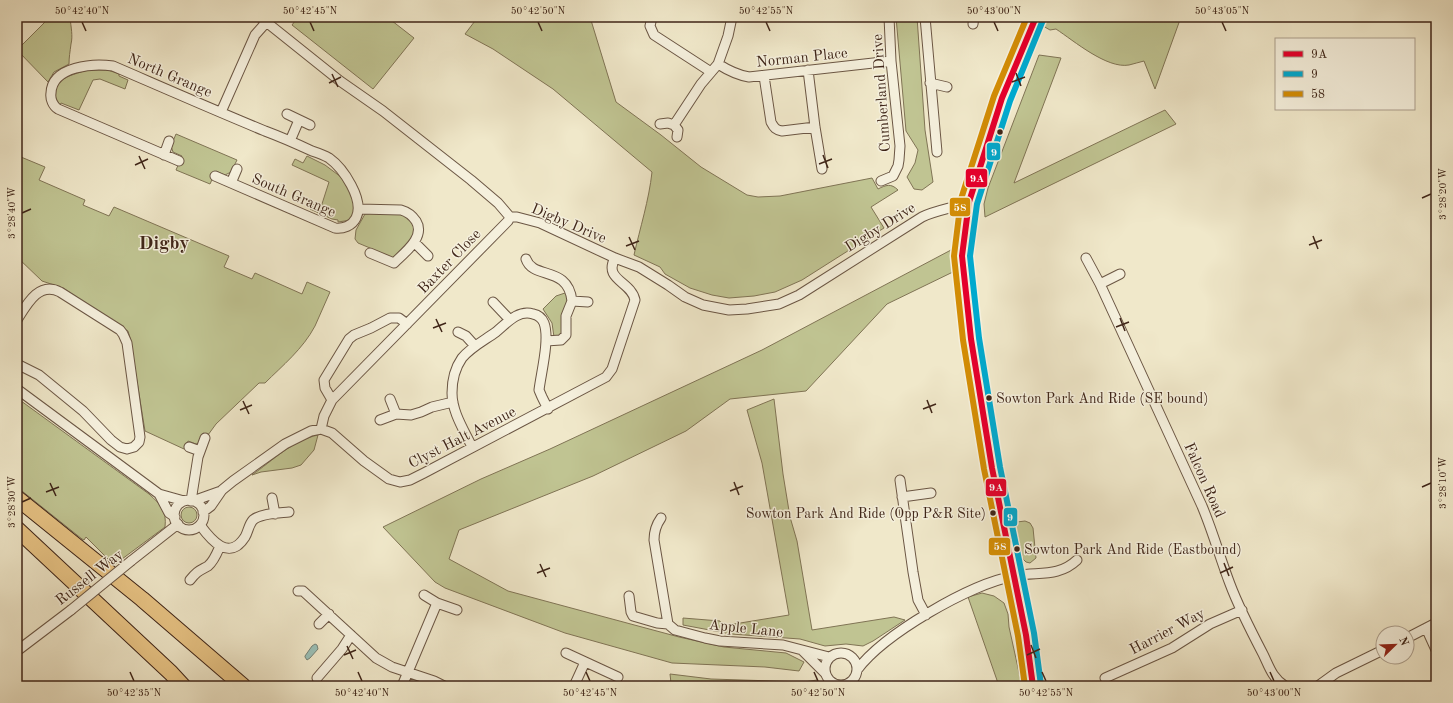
<svg xmlns="http://www.w3.org/2000/svg" width="1453" height="703" font-family="'Old Standard TT',serif">
<style>
.green{fill:#c0c492;stroke:#807455}
.water{fill:#9ac0b7;stroke:#768277}
.lines{fill:none;stroke-linecap:round;stroke-linejoin:round}
.minor-casing{stroke:#6b5644;stroke-width:11}
.tertiary-casing{stroke:#6b5644;stroke-width:14}
.primary-casing{stroke:#3f2518;stroke-width:17}
.minor{stroke:#f5f0dd;stroke-width:9}
.tertiary{stroke:#f5f0dd;stroke-width:12}
.primary{stroke:#e8c485;stroke-width:15}
.minor-bridge-casing{stroke:#6b5644;stroke-width:11;stroke-linecap:butt}
.minor-bridge{stroke:#f5f0dd;stroke-width:9}
.bus-1-casing{stroke:#f5f0dd;stroke-width:9}
.bus-2-casing{stroke:#f5f0dd;stroke-width:9}
.bus-3-casing{stroke:#f5f0dd;stroke-width:9}
.bus-1{stroke:#e4002b;stroke-width:6}
.bus-2{stroke:#00a9ce;stroke-width:6}
.bus-3{stroke:#d28c05;stroke-width:6}
.ticks{fill:none;stroke:#3f2518;stroke-width:1.5}
.bus-dot{fill:#3f2518;stroke:#f5f0dd;stroke-width:1.5}
.labels{text-anchor:middle;stroke-width:3;stroke-linejoin:round;paint-order:stroke}
.bus-label{font-size:14px;fill:#3f2518;stroke:#f5f0dd;text-anchor:start}
.street-label{font-size:15px;fill:#3f2518;stroke:#f5f0dd}
.district-label{font-size:19px;font-weight:bold;fill:#3f2518;stroke:#f5f0dd}
.line-badge{stroke:#f5f0dd;stroke-width:1.5}
.badge-label{font-size:11px;text-anchor:middle;font-weight:bold;fill:#fff}
.neatline{fill:none;stroke:#3f2518;stroke-width:1.5}
.ticks-label{font-size:10px;text-anchor:middle;fill:#3f2518}
</style>
<rect width="100%" height="100%" fill="#f0e8ca"/>
<filter id="stains"><feTurbulence type="fractalNoise" baseFrequency=".005" numOctaves="4"/><feColorMatrix values="0 0 0 0 .2 0 0 0 0 .09 0 0 0 0 .02 0 0 0 .5 -.17"/></filter>
<radialGradient id="worn" r=".72"><stop offset=".6" stop-color="#630" stop-opacity="0"/><stop offset="1" stop-color="#630" stop-opacity=".3"/></radialGradient>
<path class="green" d="M50,17L70,18C71,27 73,36 71,44C70,52 69,57 69,64L54,72L48,82L17,50Z
M298,17H387L414,38L373,89L292,25Z
M478,17H590L616,102L661,135L701,167L747,195L758,197L780,196L872,178L878,189C886,185 891,183 898,190L871,207L884,228L802,280L775,292L754,296L729,298L712,295L690,288L665,274L660,267L634,255C640,228 649,200 652,172L553,89L493,49L465,34Z
M896,17H917L925,130L933,182L922,190L914,189L907,177L915,163L918,150L906,131Z
M1046,17H1181L1155,89L1144,61C1139,62 1134,64 1129,65C1107,69 1074,41 1056,29L1050,30L1043,26Z
M1039,55L1061,58L1014,183L1165,110L1176,124L985,217L984,204L988,188Z
M88,70H108L119,74V76L128,80L125,89L100,79L93,80L79,110L61,103L60,105C43,82 70,75 88,70Z
M176,134L237,160L231,172L225,175L216,171L210,184L176,170L182,156L173,152L171,146Z
M307,156L325,165L341,177L353,197L355,210L351,220L338,222V220L332,219L310,209L312,204L321,207L329,182L292,165L295,159L303,163Z
M21,157L45,167L39,180L85,200L83,205L109,216L114,207L229,256L224,267L252,279L255,273L302,294L307,282L330,292C325,303 320,315 315,326C303,349 282,366 265,383H259L216,424L208,435L203,433L199,443L196,444L188,441L184,449L145,431L130,338L128,331L63,288L42,281L17,257V164L21,163Z
M377,213C399,213 400,209 417,226L415,237L392,260L374,253L370,248L358,243L355,239L356,230L365,214Z
M951,250L957,270L887,304L806,391L730,399L686,431L593,476L459,530L449,559L508,591L679,637L724,647L786,653L804,662L799,671L765,667L672,663L565,633L445,588L435,582L383,527L481,479L550,449L762,350Z
M568,292V294L562,336L554,337L552,323L543,309L556,296Z
M17,398L149,494C160,504 167,511 165,527L114,565L86,537L84,540L82,539L17,487Z
M774,399L783,474L790,517L797,541L812,630L894,617L905,620L873,641L863,646L846,644L825,646L800,639L731,634L683,625V618L720,621L722,626L789,615L762,463L747,410Z
M318,435L314,450L301,465L292,468L261,472L252,475C272,461 293,440 318,435Z
M181 515a8 8 0 1 1 16 0a8 8 0 1 1-16 0Z
M1025,521L1030,523L1033,528L1036,558L1030,563L1026,562L1023,559L1016,528L1017,522Z
M982,593L994,596L1004,603L1008,614L1009,627L1022,686H999L968,597Z
M670,674L711,679L804,682L817,680L822,686H686L671,683Z"/>
<path class="water" d="M315,644L317,645L318,649L310,658L307,660L305,657V656L312,646Z"/>
<g class="lines">
<defs>
<path id="minor" d="M260,17L340,81L383,111L471,180L498,203L510,217H517L540,223L615,258L639,267L668,285L685,297L703,305L729,310L747,309L779,304L799,295L922,217C936,210 954,208 969,202
M652,17L650,26L654,35L711,72
M925,17L937,152
M973,24L974,17
M718,64C729,71 737,75 749,77L891,61
M808,70L815,127L822,169
M764,76L771,122C774,128 776,130 782,131L815,127
M930,83L947,87
M221,112L255,35L271,17
M287,114L310,125
M660,124L668,123L674,125L678,130L677,137
M674,125L701,84L718,64L728,36L732,17
M290,141L299,120
M164,155L169,141
M179,161L58,109C53,106 50,99 51,93C52,66 94,63 113,66C164,88 214,110 265,131C281,137 297,144 312,151C318,153 324,155 329,158C343,168 365,200 356,218C352,226 343,229 335,228L215,176
M881,181L893,176L898,166L899,160L900,146L891,61L889,17
M231,183L237,169
M359,209L401,210C408,212 412,215 416,221C426,237 404,253 394,263L370,253
M414,242L428,256
M1086,258L1100,284L1202,506C1213,532 1220,558 1230,584C1239,608 1251,631 1263,654C1269,666 1272,678 1285,686
M526,259C533,280 568,265 572,301
M1100,284L1120,274
M493,302L510,320
M17,320C27,304 39,281 60,292L120,330L123,334L127,343L140,437L139,442L134,447L127,449L120,447L111,440L83,411L39,375L17,364
M458,332L466,336L475,346
M546,341L561,340L566,335V316L572,301L588,302
M17,389L159,494L184,501
M390,399L396,414
M332,400L325,388L324,380L349,339L354,335L371,328L390,318H399L407,324
M380,420L396,414L411,415L421,412L432,407L453,402
M321,429L324,416L332,400L508,221L510,217
M189,447L200,451
M472,447C464,430 452,412 452,393C452,381 455,368 462,358C471,347 485,340 496,332C506,324 518,309 533,314C538,315 542,318 544,323C550,339 541,373 539,390L542,397L548,409
M900,480L913,572L918,600L926,615
M159,494L169,513L175,517
M902,497L931,493
M272,498L275,514
M174 515a15 15 0 1 1 30 0a15 15 0 1 1-30 0Z
M191,501L198,457L205,438
M193,501L221,491
M203,512L211,506L222,490L233,481L285,444L311,431L321,429L332,433L364,461L389,479L400,482L410,480L424,473L606,377L612,369L635,300C631,281 603,280 615,258
M661,518C656,525 654,531 654,540L668,624
M200,525C211,540 229,562 245,537C248,532 249,524 253,520C261,513 279,513 289,512
M131,561L178,524
M190,580C197,571 199,571 208,566C214,561 217,553 220,546
M298,591H303L376,658L392,667L434,681L444,686
M424,595L437,603L457,610
M629,596L631,612L633,616L657,623L668,624L675,630L705,638L720,641L783,645L829,657
M319,624L329,614
M1426,628L1436,650
M1407,638L1436,623
M17,651L71,610
M803,651L825,673
M825 669a16 16 0 1 1 32 0a16 16 0 1 1-32 0Z
M566,653L618,677
M857,670C884,634 970,584 1014,576C1037,571 1058,578 1077,560
M317,678L342,649L351,635
M1105,678L1172,648L1210,624L1242,610
M402,686L437,603
M574,686L585,662
M1318,686L1336,673L1383,650"/>
<path id="tertiary" d="M1033,686L1026,635L992,468L971,339L965,292L962,256L969,202L977,178L1002,98L1036,17"/>
<path id="primary" d="M17,498L142,599L243,686
M17,529L171,673L183,686"/>
</defs>
<use href="#minor" class="minor-casing"/>
<use href="#tertiary" class="tertiary-casing"/>
<use href="#primary" class="primary-casing"/>
<use href="#minor" class="minor"/>
<use href="#tertiary" class="tertiary"/>
<use href="#primary" class="primary"/>
<defs>
<path id="minor-bridge" d="M71,610L131,561"/>
</defs>
<use href="#minor-bridge" class="minor-bridge-casing"/>
<use href="#minor-bridge" class="minor-bridge"/>
<defs>
<path id="bus-1" d="M1033,686L1026,635L992,468L971,339L962,256L969,202L1002,98L1036,17"/>
<path id="bus-2" d="M1041,685L1034,633L1000,467L979,338L970,256L977,204L1010,101L1043,20"/>
<path id="bus-3" d="M1025,686L1018,636L984,469L963,340L954,256L961,199L994,96L1027,17"/>
</defs>
<use href="#bus-1" class="bus-1-casing"/>
<use href="#bus-2" class="bus-2-casing"/>
<use href="#bus-3" class="bus-3-casing"/>
<use href="#bus-1" class="bus-1"/>
<use href="#bus-2" class="bus-2"/>
<use href="#bus-3" class="bus-3"/>
</g>
<path class="ticks" d="M82,22L86,31M310,22L314,31M538,22L542,31M766,22L770,31M994,22L998,31M1222,22L1226,31M1016,73L1021,86M332,74L338,87M1012,82L1025,77M329,83L341,77M823,155L828,168M139,156L145,169M819,164L832,159M135,165L148,159M1422,198L1431,194M22,213L31,209M1313,236L1318,249M629,237L635,250M1309,245L1322,240M626,246L639,241M1120,318L1125,331M436,319L442,332M1116,327L1129,322M433,328L446,323M927,400L932,413M243,401L249,414M923,409L936,404M240,410L252,405M734,482L739,495M50,483L56,496M1422,487L1431,483M730,491L743,486M46,492L59,487M22,502L31,498M1224,563L1229,576M540,564L546,577M537,573L550,568M1220,573L1233,567M1031,645L1036,658M347,646L353,659M344,655L356,650M1027,655L1040,649M130,672L134,681M358,672L362,681M586,672L590,681M814,672L818,681M1042,672L1046,681M1270,672L1274,681"/>
<g class="bus-dot">
<circle cx="1000" cy="132" r="3.5"/>
<circle cx="989" cy="398" r="3.5"/>
<circle cx="993" cy="513" r="3.5"/>
<circle cx="1017" cy="549" r="3.5"/>
</g>
<g class="labels">
<g class="bus-label">
<text x="996" y="403">Sowton Park And Ride (SE bound)</text>
<text x="986" y="518" text-anchor="end">Sowton Park And Ride (Opp P&amp;R Site)</text>
<text x="1024" y="554">Sowton Park And Ride (Eastbound)</text>
</g>
<g class="street-label">
<text transform="translate(802 57) rotate(-6)" y="5">Norman Place</text>
<text transform="translate(170 75) rotate(23)" y="5">North Grange</text>
<text transform="translate(881 93) rotate(-94)" y="5">Cumberland Drive</text>
<text transform="translate(294 195) rotate(23)" y="5">South Grange</text>
<text transform="translate(569 223) rotate(23)" y="5">Digby Drive</text>
<text transform="translate(880 227) rotate(-32)" y="5">Digby Drive</text>
<text transform="translate(449 261) rotate(-46)" y="5">Baxter Close</text>
<text transform="translate(462 437) rotate(-27)" y="5">Clyst Halt Avenue</text>
<text transform="translate(1205 480) rotate(66)" y="5">Falcon Road</text>
<text transform="translate(89 577) rotate(-38)" y="5">Russell Way</text>
<text transform="translate(746 628) rotate(6)" y="5">Apple Lane</text>
<text transform="translate(1167 631) rotate(-28)" y="5">Harrier Way</text>
</g>
<g class="district-label">
<text x="164" y="249">Digby</text>
</g>
</g>
<g class="line-badge">
<rect x="986" y="142" width="15" height="19" rx="4" fill="#00a9ce"/>
<rect x="965" y="168" width="23" height="20" rx="4" fill="#e4002b"/>
<rect x="949" y="197" width="22" height="20" rx="4" fill="#d28c05"/>
<rect x="985" y="478" width="22" height="19" rx="4" fill="#e4002b"/>
<rect x="1003" y="507" width="15" height="20" rx="4" fill="#00a9ce"/>
<rect x="988" y="537" width="23" height="19" rx="4" fill="#d28c05"/>
</g>
<g class="badge-label">
<text x="994" y="156">9</text>
<text x="977" y="182">9A</text>
<text x="960" y="211">58</text>
<text x="996" y="491">9A</text>
<text x="1010" y="521">9</text>
<text x="1000" y="550">58</text>
</g>
<rect width="1453" height="703" fill="none" stroke="#f0e8ca" stroke-width="44"/>
<rect x="1275" y="38" width="140" height="72" fill="#f5f0dd" stroke="#ac9f8e"/>
<rect x="1283" y="51" width="20" height="6" fill="#e4002b" stroke="#ac9f8e"/>
<text x="1311" y="58" font-size="12" fill="#3f2518">9A</text>
<rect x="1283" y="71" width="20" height="6" fill="#00a9ce" stroke="#ac9f8e"/>
<text x="1311" y="78" font-size="12" fill="#3f2518">9</text>
<rect x="1283" y="91" width="20" height="6" fill="#d28c05" stroke="#ac9f8e"/>
<text x="1311" y="98" font-size="12" fill="#3f2518">58</text>
<g transform="translate(1395 645) rotate(67)"><circle r="19" fill="#f5f0dd" stroke="#ac9f8e"/>
<path d="M0-3L7 15L0 10L-7 15Z" fill="#8f2418"/>
<text y="-6" font-size="11" font-weight="bold" text-anchor="middle" fill="#3f2518">N</text>
</g>
<rect x="22" y="22" width="1409" height="659" class="neatline"/>
<g class="ticks-label">
<text x="82" y="14">50°42'40"N</text>
<text x="310" y="14">50°42'45"N</text>
<text x="538" y="14">50°42'50"N</text>
<text x="766" y="14">50°42'55"N</text>
<text x="994" y="14">50°43'00"N</text>
<text x="1222" y="14">50°43'05"N</text>
<text transform="translate(1442 194) rotate(-90)" y="4">3°28'20"W</text>
<text transform="translate(11 213) rotate(-90)" y="4">3°28'40"W</text>
<text transform="translate(1442 483) rotate(-90)" y="4">3°28'10"W</text>
<text transform="translate(11 502) rotate(-90)" y="4">3°28'30"W</text>
<text x="134" y="696">50°42'35"N</text>
<text x="362" y="696">50°42'40"N</text>
<text x="590" y="696">50°42'45"N</text>
<text x="818" y="696">50°42'50"N</text>
<text x="1046" y="696">50°42'55"N</text>
<text x="1274" y="696">50°43'00"N</text>
</g>
<rect width="100%" height="100%" filter="url(#stains)"/>
<rect width="100%" height="100%" fill="url(#worn)"/>
</svg>
